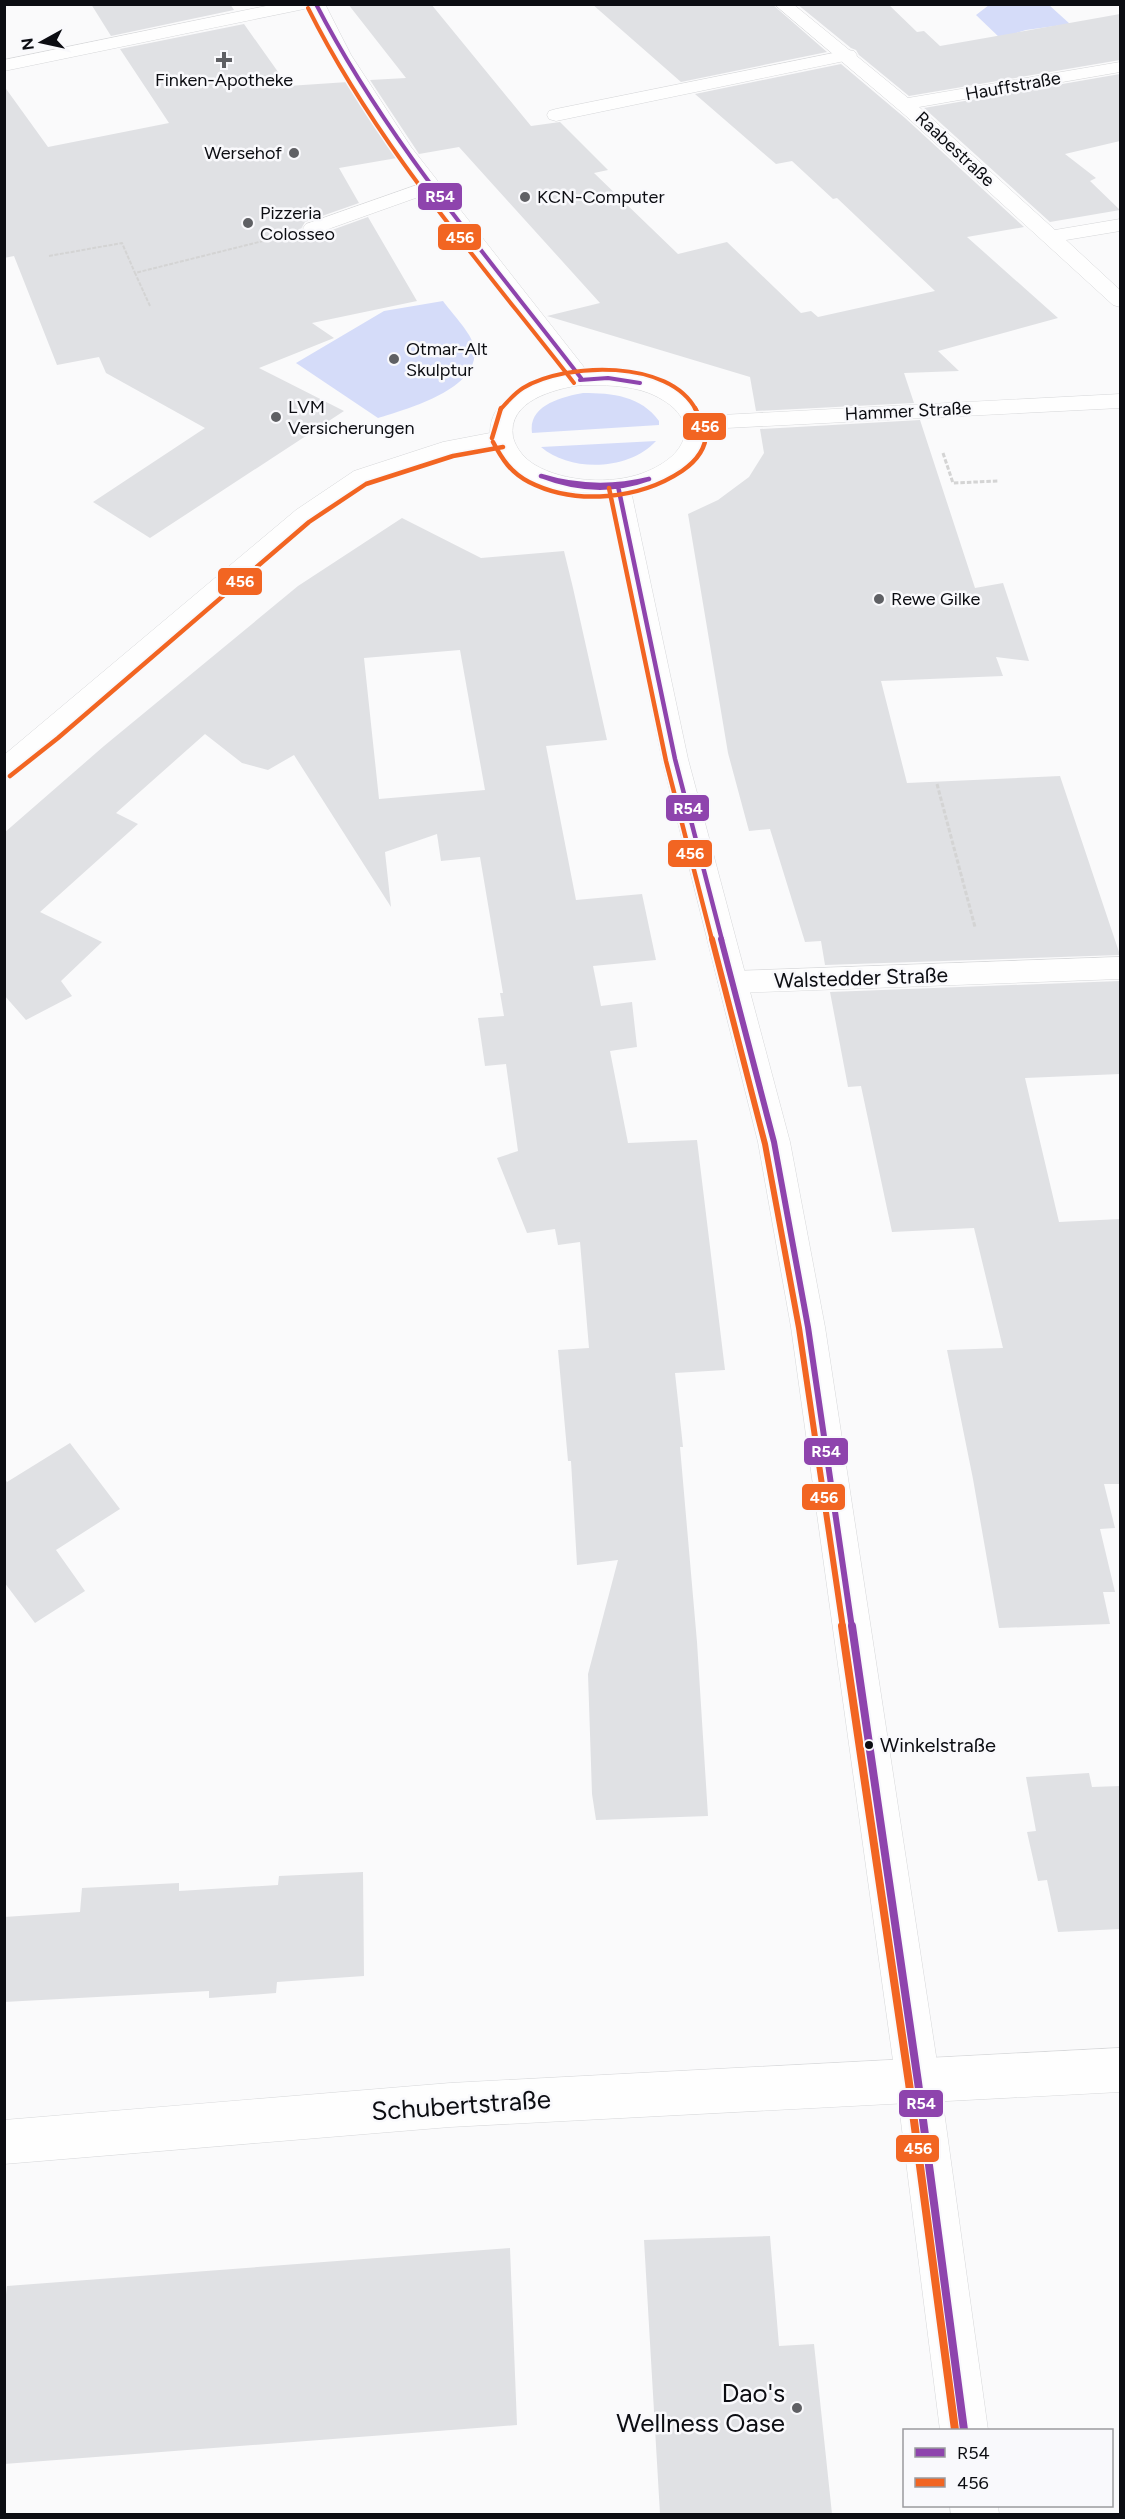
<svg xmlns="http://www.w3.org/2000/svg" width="1125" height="2519" font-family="Figtree,sans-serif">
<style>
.green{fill:#d5dcf9}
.building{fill:#e0e1e4;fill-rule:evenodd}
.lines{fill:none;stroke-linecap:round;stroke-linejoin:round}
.lane-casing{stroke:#d6d7d9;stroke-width:1}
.street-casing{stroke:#d6d7d9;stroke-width:1}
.secondary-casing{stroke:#d6d7d9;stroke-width:1}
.path-far1{stroke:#d4d4d4;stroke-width:2;stroke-dasharray:4 1.5;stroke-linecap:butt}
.path{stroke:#d4d4d4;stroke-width:3;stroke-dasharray:4.5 2;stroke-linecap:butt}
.lane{fill:#fefefe;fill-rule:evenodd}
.street{fill:#fefefe;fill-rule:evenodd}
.secondary{fill:#fefefe;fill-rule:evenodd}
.bus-1-far3-casing{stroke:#f9f9fc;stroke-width:7}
.bus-1-far2-casing{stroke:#f9f9fc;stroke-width:8}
.bus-1-far1-casing{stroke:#f9f9fc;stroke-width:10}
.bus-1-casing{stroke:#f9f9fc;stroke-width:12}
.bus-2-far3-casing{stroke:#f9f9fc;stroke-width:7}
.bus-2-far2-casing{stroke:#f9f9fc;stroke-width:8}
.bus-2-far1-casing{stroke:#f9f9fc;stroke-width:10}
.bus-2-casing{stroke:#f9f9fc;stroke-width:12}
.bus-1-far3{stroke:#8e44ad;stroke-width:4}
.bus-1-far2{stroke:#8e44ad;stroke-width:4.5}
.bus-1-far1{stroke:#8e44ad;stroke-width:6}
.bus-1{stroke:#8e44ad;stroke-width:8}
.bus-2-far3{stroke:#f26522;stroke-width:4}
.bus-2-far2{stroke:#f26522;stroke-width:4.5}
.bus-2-far1{stroke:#f26522;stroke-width:6}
.bus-2{stroke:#f26522;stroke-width:8}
.poi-dot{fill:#5f6064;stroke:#f9f9fc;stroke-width:2}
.bus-dot{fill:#0c0d12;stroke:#f9f9fc;stroke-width:2}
.labels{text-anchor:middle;stroke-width:5;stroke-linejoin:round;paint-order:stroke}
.far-poi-label{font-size:18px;fill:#0c0d12;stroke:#f9f9fc;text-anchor:start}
.far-street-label{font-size:18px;fill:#0c0d12;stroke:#f9f9fc}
.bus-label{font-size:20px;fill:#0c0d12;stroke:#f9f9fc;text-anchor:start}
.street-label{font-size:21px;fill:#0c0d12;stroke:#f9f9fc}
.near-street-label{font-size:26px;fill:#0c0d12;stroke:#f9f9fc}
.near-poi-label{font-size:26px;fill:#0c0d12;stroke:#f9f9fc;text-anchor:end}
.line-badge{stroke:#f9f9fc;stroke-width:2}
.badge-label{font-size:16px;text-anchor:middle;font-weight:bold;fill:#fff}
</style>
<rect width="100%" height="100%" fill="#fafafb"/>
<path class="green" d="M989,5H1049L1070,24L1026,30L1000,38L976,15Z
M443,301C451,312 469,331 473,343C487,388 406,409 378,418L296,363L384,311Z
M583,393C613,393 641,396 659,421V425L532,433C528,405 562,397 583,393Z
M656,441C630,470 571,473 541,447Z"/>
<path class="building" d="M91,4H230L234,10L111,36Z
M348,4H431L531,126L560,122L608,170L594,173L678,254L727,242L801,313L811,311L818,317L935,291L837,198L833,199L792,161L776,164L695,94L841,64L905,118L1024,227L967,237L1058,318L938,351L959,371L904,373L914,403L756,411L750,377L547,316L600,303L459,147L419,154L370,80L406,78Z
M592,4H772L827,52L681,82Z
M797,4H888L917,32L924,31L940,46L1120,14V60L909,96L859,55L856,50L851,48Z
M244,24L288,86L348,82L397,158L339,168L359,203L305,222L301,229L306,234H321L368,217L417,301L312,323L334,338L259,368L344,411L150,538L93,502L205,428L106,373L99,357L57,365L14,256L4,258V86L48,147L169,123L120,49Z
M1120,74V141L1065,154L1096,178L1090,181L1120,210L1050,222L924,108Z
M920,420L975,588L1003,583L1029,661L996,657L1003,676L881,681L907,783L1060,776L1120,955L825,965L821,941L805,942L770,829L749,831L728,753L688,514L718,500L749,477L764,453L760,429Z
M402,518L481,558L564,551L573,588L607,740L546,746L576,900L642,894L656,960L593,966L601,1006L632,1002L637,1047L610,1051L628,1143L697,1140L725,1370L675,1373L683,1447H680L697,1642L708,1816L596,1820L592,1794L588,1674L618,1560L577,1565L571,1461H568L558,1350L589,1348L580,1242L558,1245L555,1229L527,1233L497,1158L518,1151L506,1064L485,1066L478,1018L504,1016L500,993H503L480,857L441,861L437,834L385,852L391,907L294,755L268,770L242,763L205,734L116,813L138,824L40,912L102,942L61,981L72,996L26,1020L4,995V833L104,746L298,586ZM460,650L485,790L379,799L364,658Z
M1120,981V1074L1025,1078L1059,1222L1120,1219V1484H1104L1115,1528L1100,1529L1115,1592H1103L1110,1624L999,1628L973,1479L947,1350L1003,1348L974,1228L892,1232L861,1086L848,1087L830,992Z
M70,1443L120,1509L56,1550L85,1591L35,1623L4,1582V1478L7,1482Z
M1089,1773L1092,1787L1120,1786V1929L1058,1932L1047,1880L1038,1881L1027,1832L1036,1831L1026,1777Z
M363,1872L364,1976L277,1982L276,1993L209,1998V1991L4,2002V1917L80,1912L82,1888L179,1883V1891L278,1885L279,1876Z
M770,2236L779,2346L814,2344L832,2514H660L644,2240Z
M510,2248L517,2425L4,2464V2311L7,2286Z"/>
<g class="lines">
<defs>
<path id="lane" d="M848,50L854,51L857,55L854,59L556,121L549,119L547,115L549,111L556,109Z
M431,180L438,182L441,186L438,190L320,232H306L303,228L306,224Z
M1120,957V979L733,993L723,990L718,982L723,974L733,971Z"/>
<path id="street" d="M276,4H312L304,9L4,71V60Z
M774,4H793L908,98L1120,62V72L919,107L1055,230L1120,219V231L1066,240L1120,290V307L1113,305L906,116Z
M1120,2048V2092L450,2127L4,2164V2120L450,2083Z"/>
<path id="secondary" d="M308,4H325L351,55L411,147L587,371C630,372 676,378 702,416L1120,394V408L707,429C710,467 660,485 631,491L688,759L790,1142L825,1327L940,2082L988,2430H940L896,2082L791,1327L758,1142L662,759L608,493C568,494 513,487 494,446L455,453L370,481L312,520L61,737L13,775L4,778V755L296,510L354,471L443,442L490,433C490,394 536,380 567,374L398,155L333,55ZM581,385C603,385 628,385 649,393C704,416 691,455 643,473C611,485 564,482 535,465C525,459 516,449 513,437C507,401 554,389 581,385Z
M950,2506H998L999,2514H951Z"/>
</defs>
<use href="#lane" class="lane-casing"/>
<use href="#street" class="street-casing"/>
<use href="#secondary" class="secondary-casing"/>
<path class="path-far1" d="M49,256L122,243L135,273
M150,306L135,273L271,239"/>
<path class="path" d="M943,453L953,483L998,481
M937,784L975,927"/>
<use href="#lane" class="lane"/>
<use href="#street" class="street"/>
<use href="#secondary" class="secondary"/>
<defs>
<path id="bus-1-far3" d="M316,4C386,140 488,257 581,378
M580,380L608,378L640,383
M580,380L608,378L640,383"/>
<path id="bus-1-far2" d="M541,476C577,487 612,488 649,479
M541,476C577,490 613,492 649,479
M618,486L675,759L722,940"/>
<path id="bus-1-far1" d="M721,939L774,1142L808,1327L852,1628"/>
<path id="bus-1" d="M852,1626L918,2082L964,2430"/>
<path id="bus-2-far3" d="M308,8C377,146 480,262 574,383
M500,410C506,403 515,393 523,388C566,362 670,359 696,410"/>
<path id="bus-2-far2" d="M492,438L501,408
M493,442C502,459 511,473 529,482C576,506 640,499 682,471C695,462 706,449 706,433C705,424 699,416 695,408
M609,488L666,761L712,940
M10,776L58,738L309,522L366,484L453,456L503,447"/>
<path id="bus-2-far1" d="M712,939L765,1144L799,1328L843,1628"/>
<path id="bus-2" d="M842,1626L909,2083L955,2430"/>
</defs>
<use href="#bus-1-far3" class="bus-1-far3-casing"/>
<use href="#bus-1-far2" class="bus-1-far2-casing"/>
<use href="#bus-1-far1" class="bus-1-far1-casing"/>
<use href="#bus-1" class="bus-1-casing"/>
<use href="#bus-2-far3" class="bus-2-far3-casing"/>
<use href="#bus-2-far2" class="bus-2-far2-casing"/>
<use href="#bus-2-far1" class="bus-2-far1-casing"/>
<use href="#bus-2" class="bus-2-casing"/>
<use href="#bus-1-far3" class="bus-1-far3"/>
<use href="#bus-1-far2" class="bus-1-far2"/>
<use href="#bus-1-far1" class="bus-1-far1"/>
<use href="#bus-1" class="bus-1"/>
<use href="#bus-2-far3" class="bus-2-far3"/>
<use href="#bus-2-far2" class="bus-2-far2"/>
<use href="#bus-2-far1" class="bus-2-far1"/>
<use href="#bus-2" class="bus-2"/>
</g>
<g class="poi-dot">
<path d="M221 51h6v6h6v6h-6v6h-6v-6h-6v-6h6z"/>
<circle cx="294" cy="153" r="6"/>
<circle cx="525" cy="197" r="6"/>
<circle cx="248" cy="223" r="6"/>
<circle cx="394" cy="359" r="6"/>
<circle cx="276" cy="417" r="6"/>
<circle cx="879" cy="599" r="6"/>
<circle cx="797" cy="2408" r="6"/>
</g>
<circle class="bus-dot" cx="869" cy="1745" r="5"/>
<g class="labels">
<g class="far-poi-label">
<text x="224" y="86" text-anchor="middle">Finken-Apotheke</text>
<text x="282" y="159" text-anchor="end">Wersehof</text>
<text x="537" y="203">KCN-Computer</text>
<text x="260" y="219">Pizzeria<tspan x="260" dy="21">Colosseo</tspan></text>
<text x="406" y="355">Otmar-Alt<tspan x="406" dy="21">Skulptur</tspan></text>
<text x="288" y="413">LVM<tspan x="288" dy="21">Versicherungen</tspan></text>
<text x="891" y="605">Rewe Gilke</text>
</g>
<g class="far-street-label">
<text transform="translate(1013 86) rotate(-10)" y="6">Hauffstraße</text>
<text transform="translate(955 149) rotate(43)" y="6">Raabestraße</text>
<text transform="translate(908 411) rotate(-3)" y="6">Hammer Straße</text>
</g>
<g class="bus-label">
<text x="880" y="1752">Winkelstraße</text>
</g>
<g class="street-label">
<text transform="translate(861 978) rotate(-2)" y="7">Walstedder Straße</text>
</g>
<g class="near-street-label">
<text transform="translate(461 2105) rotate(-4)" y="9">Schubertstraße</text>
</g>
<g class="near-poi-label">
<text x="785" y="2402">Dao's<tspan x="785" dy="30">Wellness Oase</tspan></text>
</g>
</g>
<g class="line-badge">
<rect x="417" y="182" width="46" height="29" rx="6" fill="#8e44ad"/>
<rect x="437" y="223" width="45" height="28" rx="6" fill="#f26522"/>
<rect x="682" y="412" width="45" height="29" rx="6" fill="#f26522"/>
<rect x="217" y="567" width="46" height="29" rx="6" fill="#f26522"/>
<rect x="665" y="794" width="45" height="28" rx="6" fill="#8e44ad"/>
<rect x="667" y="839" width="46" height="29" rx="6" fill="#f26522"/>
<rect x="803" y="1437" width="46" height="29" rx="6" fill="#8e44ad"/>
<rect x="801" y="1483" width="45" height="28" rx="6" fill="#f26522"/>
<rect x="898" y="2089" width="46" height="29" rx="6" fill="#8e44ad"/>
<rect x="895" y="2134" width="45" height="29" rx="6" fill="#f26522"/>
</g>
<g class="badge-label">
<text x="440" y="202">R54</text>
<text x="460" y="243">456</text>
<text x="705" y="432">456</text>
<text x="240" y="587">456</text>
<text x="688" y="814">R54</text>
<text x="690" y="859">456</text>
<text x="826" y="1457">R54</text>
<text x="824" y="1503">456</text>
<text x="921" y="2109">R54</text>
<text x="918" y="2154">456</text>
</g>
<rect width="1125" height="2519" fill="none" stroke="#0c0d12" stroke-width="12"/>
<rect x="903" y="2429" width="210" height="78" fill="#f9f9fc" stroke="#9a9b9e" stroke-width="1.5"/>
<rect x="915" y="2448" width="30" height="9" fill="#8e44ad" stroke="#9a9b9e" stroke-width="1.5"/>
<text x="957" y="2459" font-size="18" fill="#0c0d12">R54</text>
<rect x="915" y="2478" width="30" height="9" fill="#f26522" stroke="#9a9b9e" stroke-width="1.5"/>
<text x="957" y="2489" font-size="18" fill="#0c0d12">456</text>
<g transform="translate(42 42) rotate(262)" stroke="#f9f9fc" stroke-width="4.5" paint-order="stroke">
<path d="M0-4.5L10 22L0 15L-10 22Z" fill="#0c0d12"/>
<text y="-9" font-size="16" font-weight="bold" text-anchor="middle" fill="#0c0d12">N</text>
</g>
</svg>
